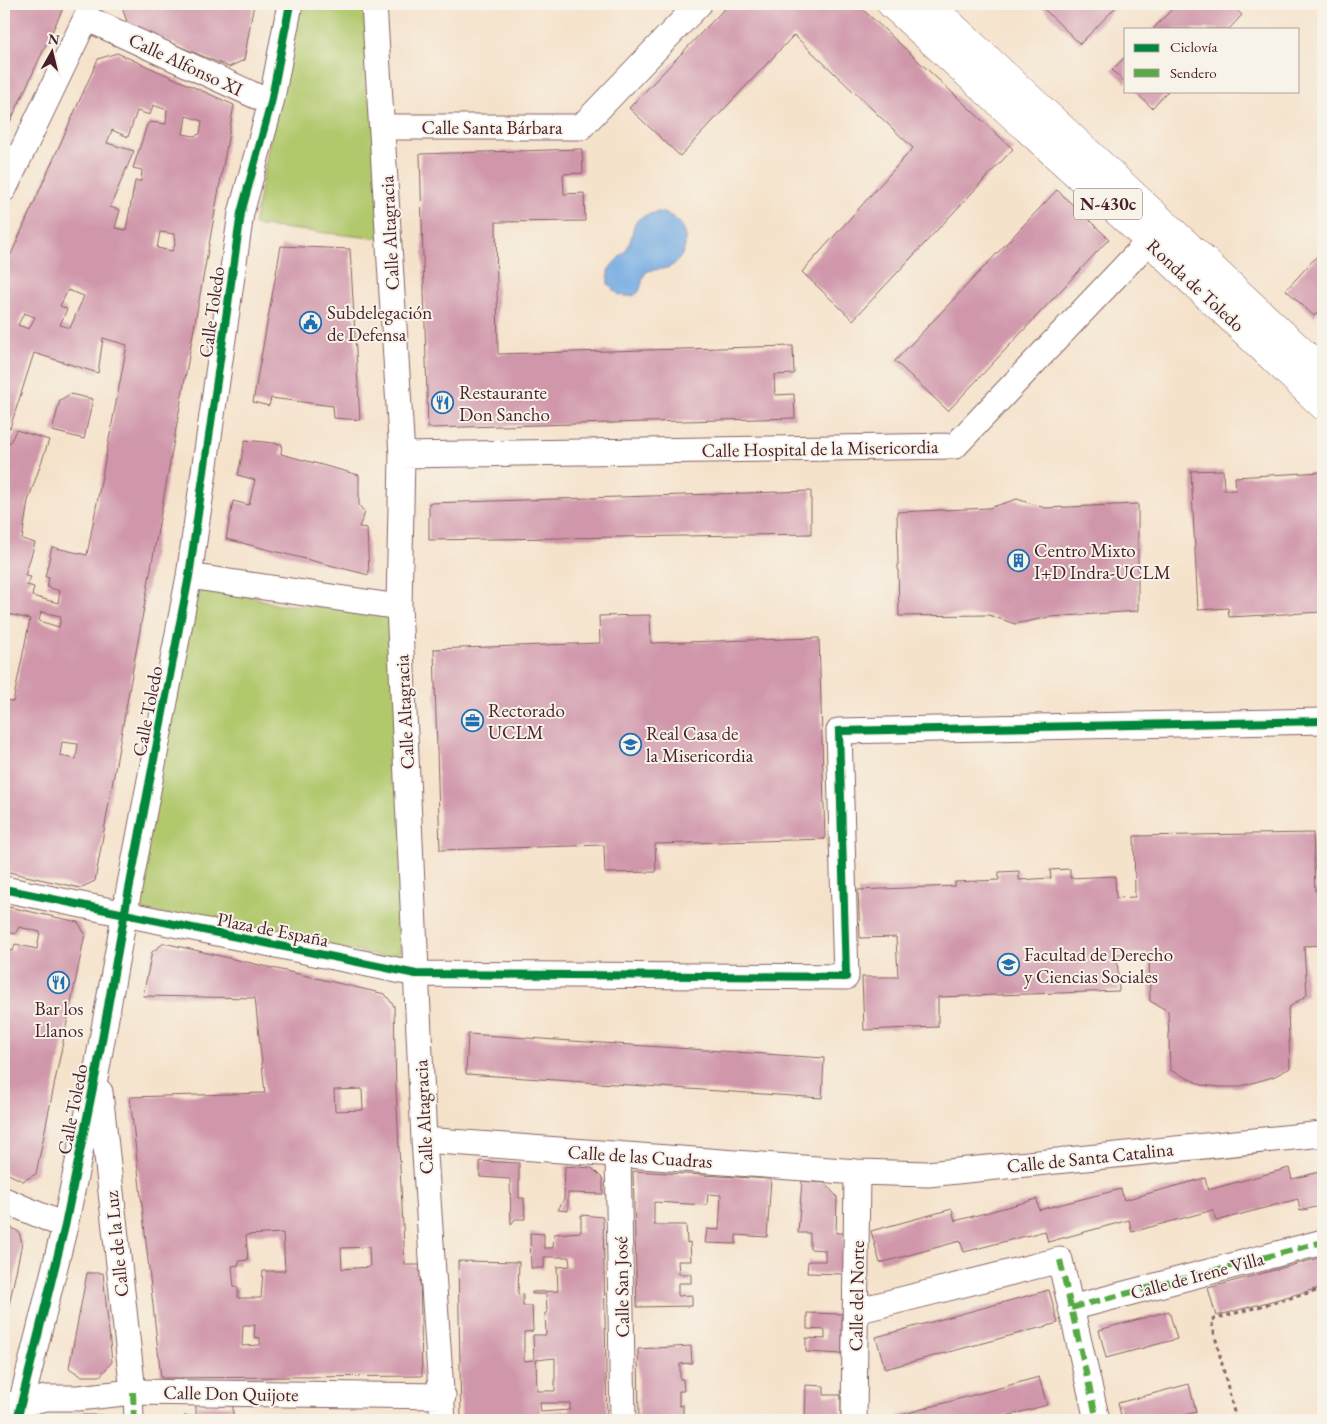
<svg xmlns="http://www.w3.org/2000/svg" width="1327" height="1424" font-family="'EB Garamond',serif">
<style>
.green{fill:#b1c86c;stroke:#7e744c}
.water{fill:#75abe3;stroke:#606587}
.building{fill:#d097ab;fill-rule:evenodd}
.lines{fill:none;stroke-linecap:round;stroke-linejoin:round}
.pedestrian-casing{stroke:#866363;stroke-width:21}
.minor-casing{stroke:#866363;stroke-width:27}
.trunk-casing{stroke:#866363;stroke-width:29}
.path{stroke:#866363;stroke-width:3;stroke-dasharray:4 4;stroke-linecap:butt}
.pedestrian{stroke:#fff;stroke-width:19}
.minor{stroke:#fff;stroke-width:25}
.trunk{stroke:#fff;stroke-width:28}
.quiet{stroke:#57aa44;stroke-width:6;stroke-dasharray:12 6;stroke-linecap:butt}
.cycleway-casing{stroke:#f7f3e8;stroke-width:11}
.cycleway{stroke:#00873e;stroke-width:8}
.labels{text-anchor:middle;stroke-width:4;stroke-linejoin:round;paint-order:stroke}
.shield{fill:#f7f3e8;stroke:#7e5f64;stroke-width:1}
.shield-label{font-size:18px;font-weight:bold;fill:#4a1f2b}
.street-label{font-size:19px;fill:#4a1f2b;stroke:#f7f3e8}
.poi-label{font-size:19px;fill:#4a1f2b;stroke:#f7f3e8;text-anchor:start}
</style>
<rect width="100%" height="100%" fill="#f7f3e8"/>
<filter id="ink" filterUnits="userSpaceOnUse"><feTurbulence type="fractalNoise" baseFrequency=".02" numOctaves="2"/><feDisplacementMap in="SourceGraphic" scale="10" xChannelSelector="R" yChannelSelector="G"/><feConvolveMatrix kernelMatrix="1 2 1 2 8 2 1 2 1" color-interpolation-filters="sRGB"/></filter>
<filter id="wash" filterUnits="userSpaceOnUse"><feTurbulence type="fractalNoise" baseFrequency=".0096" numOctaves="4" result="noise"/><feDisplacementMap in="SourceGraphic" scale="20" xChannelSelector="R" yChannelSelector="G"/><feGaussianBlur stdDeviation="1.12" result="paint"/><feColorMatrix in="noise" values="0 0 0 0 0 0 0 0 0 0 0 0 0 0 0 0 0 1.4 0 .05"/><feComposite in="paint" operator="in"/></filter>
<g filter="url(#wash)">
<rect width="100%" height="100%" fill="#f5e2cb"/>
<path class="green" d="M295,4H368L381,239L254,225Z
M189,576L278,605L399,607L405,726L400,960L136,909Z"/>
<path class="water" d="M659,212C686,216 695,248 673,265C664,271 655,268 646,272C638,283 646,301 619,295L608,284V271C613,262 621,257 626,250C639,229 624,218 659,212Z"/>
<g id="blocks">
<path class="building" d="M4,4H65L4,135Z
M126,4H254L244,60L229,67L128,25L123,10Z
M729,4H857L1013,149L853,320L802,272L913,148L794,35L680,156L629,108Z
M1043,4H1119L1080,44L1041,6Z
M1177,4H1230L1242,15L1229,29H1153Z
M117,53L234,105L95,881L80,888L4,871V699L13,702L30,619L4,613V440L10,443L16,430L49,440L28,501L22,539L35,543L25,576L31,577L27,585L34,587L32,596L58,603L60,591L47,587L49,578L45,577L52,547L87,555L127,345L103,338L98,373L34,353L10,428L4,426V270L98,59ZM153,105L167,110L166,124L150,122L147,125L133,168L142,170L141,181H135L126,230L115,228L120,210L110,207L134,151L107,143L112,130L128,137L137,111L150,115ZM186,116L202,121L200,134L194,136L183,134ZM160,232L174,234L175,245L172,251L157,248ZM68,290L84,296L70,328L60,325L67,309L60,306ZM24,313L35,317L29,329L18,325ZM41,612L61,616L59,627L39,621ZM62,742L78,744L76,759L60,756Z
M1126,56V83L1112,70Z
M1134,91H1168L1152,108Z
M582,149L583,173L563,174L564,194L584,193L585,221L496,222L498,354L793,346L794,374L774,375L775,395L794,394L795,418L428,428L420,154Z
M1057,190L1109,239L948,411L895,361Z
M281,246L350,249L360,420L334,418L333,406L271,398L269,406L253,402Z
M1317,256L1323,262V307L1314,316L1286,290Z
M70,394L93,399L84,439L52,431L60,400Z
M245,440L282,444L281,454L359,475V505L365,513L359,527L367,528L369,575L226,539L233,501L249,505L255,480L238,475Z
M1223,470L1224,490H1236L1235,477L1322,472L1323,612L1229,617L1228,608L1198,610L1191,471Z
M811,491V534L429,540V503Z
M1017,499L1045,508L1138,504V611L1050,617L1015,624L989,615L899,616L897,512L989,508Z
M650,615L651,643L819,638L825,839L655,844L656,872L605,873L604,845L440,850L434,649L600,643L599,616Z
M1313,833L1315,891H1323V945L1304,946L1307,995L1288,1008L1290,1068L1273,1077L1238,1087H1219L1202,1085L1170,1070L1168,1011L1150,1001L1149,953L1117,954L1119,991L938,997V1027L864,1030L862,977H898L896,937L860,938L858,890L955,886V882L999,880V872L1019,871V880L1051,878L1050,870L1070,869V878L1115,876L1116,898L1135,897L1134,836Z
M4,906L78,922L85,934L36,1174L23,1181L4,1172V949L13,951L15,944L37,949L40,932L19,927L15,934L4,931Z
M164,943L385,994L394,1006L396,1089L405,1265H420L422,1376L161,1378L130,1097L265,1093L255,998L143,996L152,952ZM362,1089L363,1110L335,1111L334,1090ZM283,1233L285,1271H263L261,1298H238V1287H234L232,1266L239,1265V1261L248,1260L246,1235ZM369,1247L370,1267L342,1269L341,1248ZM243,1325H255L254,1337L260,1338V1345L242,1346Z
M468,1034L824,1058L822,1098L466,1074Z
M480,1161L519,1163V1198H524L525,1219H515L511,1225L510,1179L480,1177Z
M565,1166L592,1168L603,1179V1194L568,1193V1211L558,1210L564,1199Z
M1289,1168L1292,1179L1323,1171V1205L1300,1211L1298,1199L1216,1221L1213,1210L1132,1232L1129,1220L1048,1242L1045,1231L964,1252L960,1241L880,1263L871,1231L952,1209L955,1221L1037,1199L1039,1210L1121,1189L1124,1200L1205,1178L1208,1190Z
M633,1171L771,1179L767,1237L736,1235V1244L705,1243L707,1229L719,1230L721,1195L708,1194L707,1205L654,1202V1225H686L687,1243L690,1242L691,1261H678L679,1274H691V1283H678V1296L692,1295V1306L637,1307Z
M802,1181L825,1183L837,1197L836,1233H844L843,1274L807,1273L808,1261H825V1250L810,1249V1233H798Z
M581,1215L603,1217L607,1420H461L458,1261L519,1262L518,1295L523,1294V1306H532L533,1331L524,1332V1361L534,1360L533,1335H546L545,1313H547L546,1294H532V1292L558,1291L557,1267L570,1266L569,1257H544V1268H531L530,1233L544,1234V1248H553L554,1234L581,1232ZM555,1358V1391H537L536,1360ZM540,1403H570V1410L541,1412Z
M4,1223L19,1232L22,1243L5,1324Z
M1323,1257V1287L1216,1316L1208,1288Z
M87,1273H103L112,1362L100,1376H81L69,1368Z
M1049,1290L1058,1323L885,1369L876,1337Z
M1169,1311L1177,1339L1106,1358L1099,1330Z
M807,1313L842,1314V1354L806,1352V1338L825,1339V1330L807,1329Z
M691,1346L692,1363L680,1364V1379H683L684,1391H679V1406L683,1405V1418H694V1420H639L638,1349Z
M1039,1377L1047,1405L992,1420H899L897,1416Z
M1189,1384L1196,1412L1166,1420H1122L1118,1403Z
M806,1385L824,1386V1395H841V1420H805Z
M196,1405L233,1406V1420H184V1416H196Z
M70,1415H104L109,1420H64Z"/>
</g>
</g>
<g filter="url(#ink)">
<use href="#blocks" fill-opacity="0" stroke="#866363" stroke-width="1"/>
<g class="lines">
<defs>
<path id="pedestrian" d="M133,1392L134,1420"/>
<path id="minor" d="M374,4L402,455L399,607L424,1140L443,1420
M382,127H581L699,4
M4,189L86,18L271,103
M402,455L955,446L1149,241
M189,576L399,607
M4,889L416,974L846,977L839,731L1323,721
M100,1092L133,1392
M424,1140L857,1172L928,1174L1323,1134
M618,1154L623,1420
M4,1200L65,1226
M1071,1308L1323,1242
M856,1311L1060,1260L1097,1420
M4,1405L19,1404L46,1398H78L133,1392L443,1396
M17,1420L65,1226L97,1068L127,900L189,576L241,213L271,103L290,4
M854,1420L857,1172"/>
<path id="trunk" d="M891,4L1149,241L1323,406
M929,4L1323,371"/>
</defs>
<use href="#pedestrian" class="pedestrian-casing"/>
<use href="#minor" class="minor-casing"/>
<use href="#trunk" class="trunk-casing"/>
<path class="path" d="M1236,1420L1211,1320L1323,1289"/>
<use href="#pedestrian" class="pedestrian"/>
<use href="#minor" class="minor"/>
<use href="#trunk" class="trunk"/>
<path class="quiet" d="M1060,1260L1097,1420
M1071,1308L1323,1242
M133,1392L134,1420"/>
<defs>
<path id="cycleway" d="M4,889L416,974L846,977L839,731L1323,721
M17,1420L65,1226L97,1068L127,900L189,576L241,213L271,103L290,4"/>
</defs>
<use href="#cycleway" class="cycleway-casing"/>
<use href="#cycleway" class="cycleway"/>
</g>
</g>
<defs>
<symbol id="civic-ring" viewBox="-11 -11 22 22"><circle r="9.5" fill="#f7f3e8" stroke="#1f6fb2" stroke-width="1.5"/><path d="M-.6-6.5H3V-4.5H.6V-3L4-1V1h2V6H-6V1h2V-1L-.6-3ZM-1.2 2.5V6h2.4V2.5Z" fill="#1f6fb2"/></symbol>
<symbol id="restaurant-ring" viewBox="-11 -11 22 22"><circle r="9.5" fill="#f7f3e8" stroke="#1f6fb2" stroke-width="1.5"/><path d="M-5-6h1v4h1v-4h1v4h1v-4h1v5L-1.5 .5V6h-2V.5L-5-1ZM5-6V6H3V1.5H1.5Q1.5-4 5-6Z" fill="#1f6fb2"/></symbol>
<symbol id="building-ring" viewBox="-11 -11 22 22"><circle r="9.5" fill="#f7f3e8" stroke="#1f6fb2" stroke-width="1.5"/><path d="M-4-6H4V6H1V3H-1V6H-4ZM-2.5-4.3h1.7v1.8h-1.7ZM.8-4.3h1.7v1.8H.8ZM-2.5-1h1.7V.8h-1.7ZM.8-1h1.7V.8H.8Z" fill="#1f6fb2"/></symbol>
<symbol id="office-ring" viewBox="-11 -11 22 22"><circle r="9.5" fill="#f7f3e8" stroke="#1f6fb2" stroke-width="1.5"/><path d="M-6-3h4V-5.5h4V-3h4V5H-6ZM-1-4.5V-3h2v-1.5ZM-6 0V1H6V0Z" fill="#1f6fb2"/></symbol>
<symbol id="university-ring" viewBox="-11 -11 22 22"><circle r="9.5" fill="#f7f3e8" stroke="#1f6fb2" stroke-width="1.5"/><path d="M0-5L7-2L0 1L-7-2ZM-4 1L0 2.5L4 1V4Q0 6-4 4Z" fill="#1f6fb2"/></symbol>
</defs>
<g fill-rule="evenodd">
<use href="#civic-ring" x="298" y="310" width="25" height="25"/>
<use href="#restaurant-ring" x="430" y="390" width="25" height="25"/>
<use href="#building-ring" x="1006" y="548" width="25" height="25"/>
<use href="#office-ring" x="460" y="708" width="25" height="25"/>
<use href="#university-ring" x="618" y="732" width="25" height="25"/>
<use href="#university-ring" x="996" y="952" width="25" height="25"/>
<use href="#restaurant-ring" x="46" y="970" width="25" height="25"/>
</g>
<g class="labels">
<rect class="shield" x="1074" y="188.5" width="68" height="31" rx="4"/>
<g class="shield-label">
<text x="1108" y="210">N-430c</text>
</g>
<g class="street-label">
<text transform="translate(186 64) rotate(25)" y="7">Calle Alfonso XI</text>
<text x="492" y="134">Calle Santa Bárbara</text>
<text transform="translate(389 233) rotate(-93)" y="7">Calle Altagracia</text>
<text transform="translate(1196 285) rotate(43)" y="7">Ronda de Toledo</text>
<text transform="translate(211 312) rotate(-82)" y="7">Calle Toledo</text>
<text transform="translate(820 448) rotate(-1)" y="7">Calle Hospital de la Misericordia</text>
<text transform="translate(147 711) rotate(-79)" y="7">Calle Toledo</text>
<text transform="translate(404 712) rotate(-93)" y="7">Calle Altagracia</text>
<text transform="translate(273 929) rotate(11)" y="7">Plaza de España</text>
<text transform="translate(72 1109) rotate(-79)" y="7">Calle Toledo</text>
<text transform="translate(423 1117) rotate(-93)" y="7">Calle Altagracia</text>
<text transform="translate(640 1156) rotate(4)" y="7">Calle de las Cuadras</text>
<text transform="translate(1090 1157) rotate(-6)" y="7">Calle de Santa Catalina</text>
<text transform="translate(116 1244) rotate(-96)" y="7">Calle de la Luz</text>
<text transform="translate(1197 1275) rotate(-15)" y="7">Calle de Irene Villa</text>
<text transform="translate(621 1287) rotate(-91)" y="7">Calle San José</text>
<text transform="translate(856 1296) rotate(-89)" y="7">Calle del Norte</text>
<text transform="translate(231 1393) rotate(1)" y="7">Calle Don Quijote</text>
</g>
<g class="poi-label">
<text x="327" y="319">Subdelegación<tspan x="327" dy="22">de Defensa</tspan></text>
<text x="459" y="399">Restaurante<tspan x="459" dy="22">Don Sancho</tspan></text>
<text x="1034" y="557">Centro Mixto<tspan x="1034" dy="22">I+D Indra-UCLM</tspan></text>
<text x="488" y="717">Rectorado<tspan x="488" dy="22">UCLM</tspan></text>
<text x="646" y="740">Real Casa de<tspan x="646" dy="22">la Misericordia</tspan></text>
<text x="1024" y="961">Facultad de Derecho<tspan x="1024" dy="22">y Ciencias Sociales</tspan></text>
<text x="59" y="1015" text-anchor="middle">Bar los<tspan x="59" dy="22">Llanos</tspan></text>
</g>
</g>
<rect width="1327" height="1424" fill="none" stroke="#f7f3e8" stroke-width="20"/>
<rect x="1124" y="28" width="175" height="65" fill="#f7f3e8" stroke="#b29e9c"/>
<rect x="1134" y="44" width="25" height="8" fill="#00873e" stroke="#b29e9c"/>
<text x="1170" y="52" font-size="15" fill="#4a1f2b">Ciclovía</text>
<rect x="1134" y="69" width="25" height="8" fill="#57aa44" stroke="#b29e9c"/>
<text x="1170" y="78" font-size="15" fill="#4a1f2b">Sendero</text>
<g transform="translate(52 52) rotate(8)" stroke="#f7f3e8" stroke-width="4" paint-order="stroke">
<path d="M0-4L9 19L0 12L-9 19Z" fill="#4a1f2b"/>
<text y="-8" font-size="14" font-weight="bold" text-anchor="middle" fill="#4a1f2b">N</text>
</g>
</svg>
